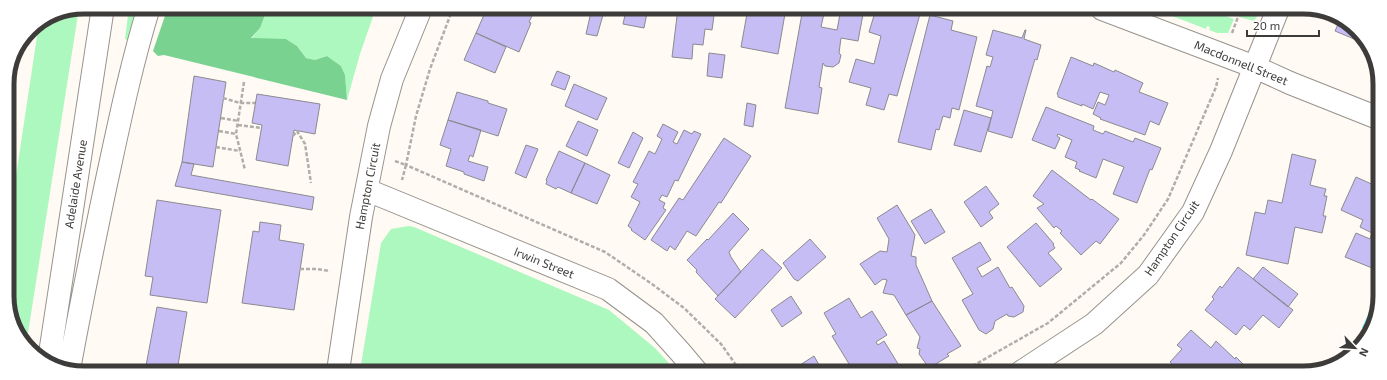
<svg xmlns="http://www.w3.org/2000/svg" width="1387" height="380" font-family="'Exo 2',sans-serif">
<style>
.green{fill:#adf8be}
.forest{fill:#7ad290}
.water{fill:#58f1fa}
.building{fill:#c6bdf4;stroke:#8b8a90}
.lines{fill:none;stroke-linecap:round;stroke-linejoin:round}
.minor-casing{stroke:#97928d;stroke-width:24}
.highway-casing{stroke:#97928d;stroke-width:24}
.path{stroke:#b1ada9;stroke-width:2.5;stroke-dasharray:4 2;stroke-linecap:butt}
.minor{stroke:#fff;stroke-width:22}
.highway{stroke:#fff;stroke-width:22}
.labels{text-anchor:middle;stroke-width:4;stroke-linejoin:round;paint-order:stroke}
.street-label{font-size:12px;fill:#3e3c3a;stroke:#fff}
.rim{fill:none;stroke:#3e3c3a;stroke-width:5}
</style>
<rect width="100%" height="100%" fill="#fffaf4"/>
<path class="green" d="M129,7H139L130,41L125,39Z
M268,7L376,8L360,54L347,100L345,75L341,66L327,56L315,60L306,58L297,46L286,39H251L260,28Z
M79,8L26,346L8,310V229L39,23L55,13Z
M1154,9H1206L1234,19L1228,33H1217L1209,30L1210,27L1207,26L1206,29Z
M1242,9H1262L1254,21L1239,17Z
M409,226L414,227L609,310L655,348L677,372L360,371L381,243L391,229Z"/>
<path class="forest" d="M168,7H268L260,28L251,38L286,39L297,46L306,58L315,60L327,56L341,66L345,75L347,100L164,55L158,56L153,51Z"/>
<path class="water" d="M1378,292L1377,315L1368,330L1362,328Z"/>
<path class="building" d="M487,8H525L534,12L529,22L531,23L519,52L476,33Z
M589,8H608L606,16L603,15L597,36L586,34L591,12L588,11Z
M611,8H648L644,28L623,24L625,15L612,13L613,10L610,9Z
M678,8H715L712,30L705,29L703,45L693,44L692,59L672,57Z
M748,8H786L778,54L741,47Z
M803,8L825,9L821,27L837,30L841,9H864L858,41L841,38L839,53L841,55L839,63L833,67L825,66L823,63L819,87L822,88L818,114L785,108Z
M876,9H899L920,14L897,96L889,94L884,110L866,105L871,88L849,82L856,59L874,64L881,36L869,32Z
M930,15L953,21L951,30L977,37L959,110L952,108L950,118L943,116L939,130L936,129L931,150L898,142Z
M1340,20L1361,33L1366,44L1335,31Z
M993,30L1022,38L1025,30H1026L1024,39L1041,45L1037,60L1035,59L1012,138L988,131L993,111L976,106L987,66L990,67L993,57L986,55Z
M476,33L506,47L495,73L464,60Z
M1368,48L1372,56L1366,53Z
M709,53L725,55L722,78L707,76Z
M1071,57L1093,66L1094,63L1114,72L1115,70L1143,83L1139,92L1168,103L1159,125L1150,121L1145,135L1100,119L1101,118L1093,114L1098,102L1105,105L1109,95L1100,92L1093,109L1082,104V106L1058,97V95L1057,94Z
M557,71L570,76L565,90L551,85Z
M194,76L226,82L213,167L182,162Z
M574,84L607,98L597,120L565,106Z
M457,92L488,101V103L507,109L498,136L448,120Z
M257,94L320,104L315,134L294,130L288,166L256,160L262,125L252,123Z
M747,103L756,105L753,127L744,125Z
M1046,107L1094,126L1093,130L1103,134L1105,131L1133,142L1135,138L1161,148L1152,170L1150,169L1137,203L1113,194L1124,167L1103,159L1096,178L1079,171L1080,170L1075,168L1077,162L1065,157L1072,140L1058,134L1057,136L1060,138L1055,149L1032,140Z
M964,110L991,118L981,152L954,145Z
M448,120L481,130L473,157L470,155L468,161L488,167L484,181L464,174V172L446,166L451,149L440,145Z
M578,121L598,130L587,156L566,146Z
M663,124L678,132L673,142L677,144L684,130L692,134L694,131L701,134L678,181L675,180L667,197L662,195L659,200L665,203L663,208L666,210L645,240L631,230L632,229L628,226L640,202L631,197L638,184L633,182L649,151L655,154L662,139L657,136Z
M633,132L643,138L629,168L618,163Z
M724,138L751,156L721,203L719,202L696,236L687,231L675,250L670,246L667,251L651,240L679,198L683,200Z
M526,145L538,149L526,178L515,173Z
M559,151L585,163L571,193L558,187L556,189L546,184L547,181L546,180Z
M1292,154L1316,160L1310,185L1326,189L1324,196H1327L1323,216H1326L1322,233L1295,227L1288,264L1246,255L1255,212L1265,214L1268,200L1282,203Z
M182,162L194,164L191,175L314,197L312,210L175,186Z
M585,163L610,175L597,204L571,193Z
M1052,170L1091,200L1092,199L1119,219L1100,244L1096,241L1081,255L1060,233L1062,231L1056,226L1054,228L1037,208L1044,204L1033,196Z
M1356,177L1378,187V268L1377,270L1345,257L1356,233L1370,239L1372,233L1360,227L1363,220L1341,210Z
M986,186L999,204L989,212L993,218L981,227L964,202Z
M157,200L221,210L207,303L150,295L153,277L145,276Z
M897,205L915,235L911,256L916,257V265L932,301L906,315L894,295L883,293L887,280L883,279L875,285L860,264L880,251L887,252L889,239L877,218Z
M931,209L945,232L925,244L911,221Z
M733,213L749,229L729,252L731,257L741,272L718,296L696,272L697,270L687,260L707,239L708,240Z
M260,222L281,225L279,240L304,244L294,310L242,303L253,231L259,232Z
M1036,223L1054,244L1053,245L1055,248L1048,253L1062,269L1040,287L1007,247Z
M810,239L826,257L798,281L794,279L783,263Z
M980,242L991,260L977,268L982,277L998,267L1010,288L1012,287L1024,306L1023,312L1014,317L1008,316L1007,314L995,321L993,329L986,334L979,330L962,300L973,294L952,258Z
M762,249L782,268L735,318L715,299Z
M1238,267L1293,310L1279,328L1263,315L1250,330L1244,325L1236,335L1205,310L1214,299L1212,297L1220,286L1222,288Z
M1263,267L1298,294L1288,307L1253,279Z
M791,296L802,313L782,327L771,310Z
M849,298L861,318L872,311L887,335L876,342L878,345L884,341L903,372H854L832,336L836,334L824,313Z
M932,301L961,346L947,354L949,356L929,368L919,354L920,349L917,348L920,337L906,315Z
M157,307L187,312L177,371H145Z
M1191,330L1211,348L1216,341L1235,359L1236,357L1248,369L1245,373H1181L1170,362L1182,349L1177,345Z
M814,356L823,372H789Z"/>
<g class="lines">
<defs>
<path id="minor" d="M1102,9L1255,67L1290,83L1378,118
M367,190L608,289L654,323L681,353L697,372
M338,371L361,217L379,126L392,79L421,8
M1021,372L1094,324L1148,275L1193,212L1221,151L1278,9"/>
<path id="highway" d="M49,360L103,7
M69,370C80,308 93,246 106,184C119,124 131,65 149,7"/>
</defs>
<use href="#minor" class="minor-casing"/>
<use href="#highway" class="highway-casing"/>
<path class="path" d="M453,8L430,69L416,116L406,165L605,252L652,284L684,308L721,344L741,372
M1232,33L1241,9
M244,82L236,134L245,170
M223,98L240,103H255
M221,118L239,121
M238,125L261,128
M219,131L236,134
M293,136L297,131L305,144L311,183
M216,147L240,151
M395,161L406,165L402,180
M300,269H316L330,271
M962,372L1048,323L1121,263L1144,235L1168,199L1216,87L1218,78"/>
<use href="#minor" class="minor"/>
<use href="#highway" class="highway"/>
</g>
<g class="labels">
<g class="street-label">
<text transform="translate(1241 63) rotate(22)" y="4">Macdonnell Street</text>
<text transform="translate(76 184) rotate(-81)" y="4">Adelaide Avenue</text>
<text transform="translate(368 186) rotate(-79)" y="4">Hampton Circuit</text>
<text transform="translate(1172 238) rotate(-56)" y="4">Hampton Circuit</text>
<text transform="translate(544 263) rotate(22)" y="4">Irwin Street</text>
</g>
</g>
<path d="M0 0H1387V380H0ZM84 14H1303A70 70 0 0 1 1373 84V296A70 70 0 0 1 1303 366H84A70 70 0 0 1 14 296V84A70 70 0 0 1 84 14Z" fill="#fff" fill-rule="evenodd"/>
<path class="rim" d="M84 14H1303A70 70 0 0 1 1373 84V296A70 70 0 0 1 1303 366H84A70 70 0 0 1 14 296V84A70 70 0 0 1 84 14Z"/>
<g transform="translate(1355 348) rotate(115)" stroke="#ffffff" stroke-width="3" paint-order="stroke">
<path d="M0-3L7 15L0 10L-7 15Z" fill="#3e3c3a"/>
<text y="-6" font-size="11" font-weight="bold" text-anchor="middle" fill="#3e3c3a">N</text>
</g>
<path d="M1247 30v6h72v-6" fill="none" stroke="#3e3c3a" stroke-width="2"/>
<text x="1253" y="30" font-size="12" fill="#3e3c3a" stroke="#ffffff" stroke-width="3" paint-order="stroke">20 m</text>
</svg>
